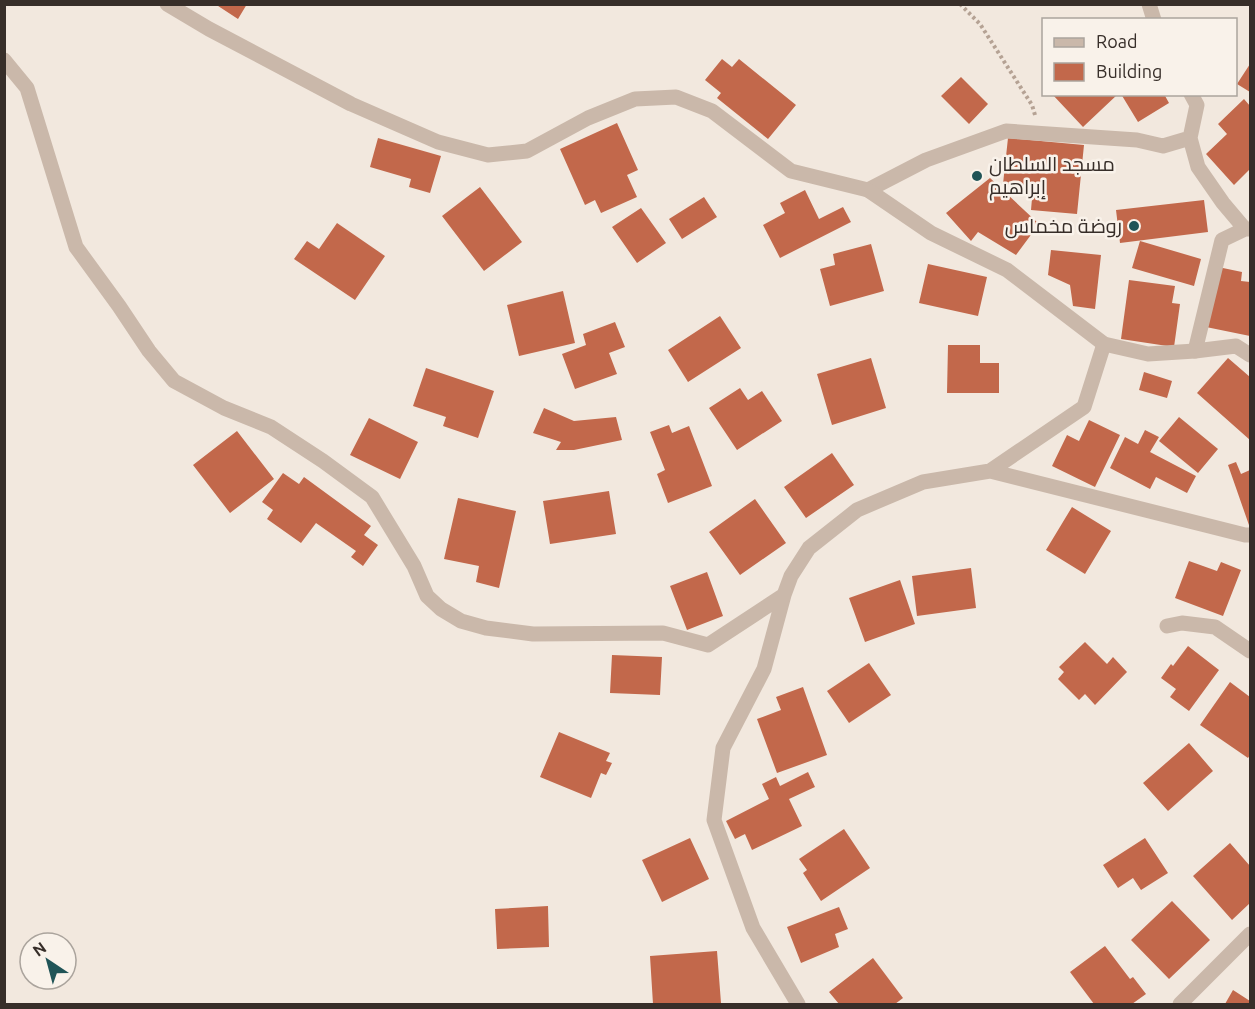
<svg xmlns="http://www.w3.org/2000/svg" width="1255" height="1009" font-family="Ubuntu,Cairo,sans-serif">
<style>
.building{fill:#c2684b}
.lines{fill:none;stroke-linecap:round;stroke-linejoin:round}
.path{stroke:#b5a294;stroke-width:4;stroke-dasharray:3 3;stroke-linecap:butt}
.minor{stroke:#cab8aa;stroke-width:15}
.tertiary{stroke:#cab8aa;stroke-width:15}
.poi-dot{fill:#205457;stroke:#f9f2ea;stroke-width:2}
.labels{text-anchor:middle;stroke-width:5;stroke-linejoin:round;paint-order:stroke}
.poi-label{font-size:20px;fill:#372e29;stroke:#f9f2ea;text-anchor:start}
</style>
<rect width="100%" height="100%" fill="#f2e8de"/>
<path class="building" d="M215,4H247L238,19Z
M722,59L732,67L739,59L796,105L768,139L717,98L721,93L705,80Z
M1250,64V92L1237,84Z
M961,77L988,104L969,124L941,96Z
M1052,94H1118L1083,127Z
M1121,94H1164L1169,103L1138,122Z
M1244,99L1250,106V169L1234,185L1206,154L1227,134L1218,124Z
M617,123L638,170L627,175L637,197L601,213L595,200L585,205L560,149Z
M378,138L441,156L430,193L409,187L411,179L370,167Z
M1008,138L1084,145L1077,214L1031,210L1033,187L1003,184Z
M990,178L1039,224L1016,255L978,232L971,241L946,213Z
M480,187L522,242L484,271L442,216Z
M805,190L819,219L843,207L851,222L780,258L763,225L785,213L780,203Z
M704,197L717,217L682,239L669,219Z
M1204,200L1208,232L1120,243L1116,210Z
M641,208L666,243L637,263L612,227Z
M337,223L385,256L355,300L294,259L307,241L319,249Z
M1140,241L1201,259L1194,286L1132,268Z
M871,244L884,291L830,306L820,269L835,265L833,254Z
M1051,250L1101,255L1095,309L1073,306L1070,285L1048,275Z
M928,264L987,277L978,316L919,303Z
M1218,267L1242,272L1241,281L1250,282V336L1206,327Z
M1129,280L1175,286L1172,303L1180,304L1174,347L1121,339Z
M563,291L575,343L519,356L507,305Z
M720,316L741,348L688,382L668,350Z
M615,322L625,347L609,353L617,374L575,389L562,354L586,345L583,334Z
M948,345H980V363H999V393H947Z
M871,358L886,408L832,425L817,374Z
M1228,358L1250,377V440L1197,393Z
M426,368L494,391L478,438L443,426L446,417L413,406Z
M1144,372L1172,381L1167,398L1139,390Z
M740,388L748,400L762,391L782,421L737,450L709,408Z
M544,408L574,421L616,417L622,440L574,450H556L561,442L533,433Z
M1179,417L1218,449L1198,473L1159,441Z
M369,418L418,442L400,479L350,455Z
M1089,420L1120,435L1095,487L1052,466L1067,435L1079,441Z
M669,425L672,433L689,426L712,486L668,503L657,474L665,470L650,432Z
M1145,430L1159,437L1150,452L1196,476L1187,493L1156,477L1150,489L1110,468L1125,437L1138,444Z
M237,431L274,479L230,513L193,465Z
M832,453L854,485L806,518L784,487Z
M1236,462L1241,474L1250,470V528L1228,465Z
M283,473L299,484L304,477L371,526L364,535L378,545L363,566L351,557L356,551L316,523L301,543L267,519L273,510L262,502Z
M609,491L616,534L550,544L543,501Z
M458,498L516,511L499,588L476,582L479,566L444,559Z
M755,499L786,543L740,575L709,532Z
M1072,507L1111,531L1085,574L1046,550Z
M1189,561L1217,571L1221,562L1241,570L1223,616L1175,598Z
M971,568L976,608L917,616L912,576Z
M707,572L723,616L687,630L670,586Z
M900,580L915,624L865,642L849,598Z
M1085,642L1107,664L1113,657L1127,672L1095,705L1085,694L1079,700L1058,679L1064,672L1059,667Z
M1188,646L1219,670L1189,711L1170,697L1176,689L1161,678L1171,664L1173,666Z
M612,655L662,657L660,695L610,693Z
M869,663L891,695L849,723L827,691Z
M1230,682L1250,697V755L1248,758L1200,725Z
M803,687L827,755L777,773L757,719L781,710L776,697Z
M559,732L610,753L606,761L612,763L606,775L601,773L591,798L540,777Z
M1189,743L1213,771L1168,811L1143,783Z
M808,772L815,787L789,799L802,826L752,850L745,834L735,839L726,821L769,799L762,784L776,777L780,786Z
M844,829L870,868L821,901L803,873L807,870L799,859Z
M690,838L709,879L662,902L642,860Z
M1145,838L1168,873L1141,890L1133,878L1118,888L1103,865Z
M1230,843L1250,866V903L1232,920L1193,876Z
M1172,901L1210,940L1169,979L1131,940Z
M548,906L549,947L497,949L495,909Z
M839,907L848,929L835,934L839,947L801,963L787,927Z
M1105,946L1130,979L1133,977L1146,994L1132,1004H1094L1070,972Z
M717,951L721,1003L653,1004L650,956Z
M873,958L903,998L895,1004H839L829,992Z
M1233,990L1250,1001V1004H1225Z"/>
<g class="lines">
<path class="path" d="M960,4L980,24L1032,105L1035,115"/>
<path class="minor" d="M1149,4L1154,20
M4,60L27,88L76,247L119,306L149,351L174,381L224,408L271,427L323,461L372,497L414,566L427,596L441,609L461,621L486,628L533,634L663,633L708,645L784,595
M1190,138L1197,105L1191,94
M868,190L926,160L1006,131L1137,140L1163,146L1190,138L1198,167L1223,203L1245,229
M1195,351L1222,240L1245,229H1250
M990,471L1245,535H1250
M1167,626L1182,623L1215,627L1250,651
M798,1004L753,928L714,820L723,748L764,669L784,595L791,576L809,548L857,510L923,482L990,471L1084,407L1104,344"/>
<path class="tertiary" d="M167,4L209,29L351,104L438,142L488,155L527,151L588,118L635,99L676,97L712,111L791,171L868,190L931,233L1007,270L1104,344L1148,354L1195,351L1236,346L1250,355
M1180,1004L1250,934"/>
</g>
<g class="poi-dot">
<circle cx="977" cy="176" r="6"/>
<circle cx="1134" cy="226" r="6"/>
</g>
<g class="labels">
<g class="poi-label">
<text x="989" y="171">مسجد السلطان<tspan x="989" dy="23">إبراهيم</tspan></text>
<text x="1122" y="233" text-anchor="end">روضة مخماس</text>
</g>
</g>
<rect width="1255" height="1009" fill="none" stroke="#372e29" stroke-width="12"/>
<rect x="1042" y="18" width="195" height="78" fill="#f9f2ea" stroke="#aba49d" stroke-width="1.5"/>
<rect x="1054" y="38" width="30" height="9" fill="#cab8aa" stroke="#aba49d" stroke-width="1.5"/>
<text x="1096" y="48" font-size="18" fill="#372e29">Road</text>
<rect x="1054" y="63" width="30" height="18" fill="#c2684b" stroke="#aba49d" stroke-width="1.5"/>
<text x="1096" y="78" font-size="18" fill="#372e29">Building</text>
<g transform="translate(48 961) rotate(324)"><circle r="28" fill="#f9f2ea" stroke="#aba49d" stroke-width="1.5"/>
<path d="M0-4.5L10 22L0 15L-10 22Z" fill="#205457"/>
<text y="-9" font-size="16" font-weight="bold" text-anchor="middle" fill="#372e29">N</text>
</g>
</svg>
